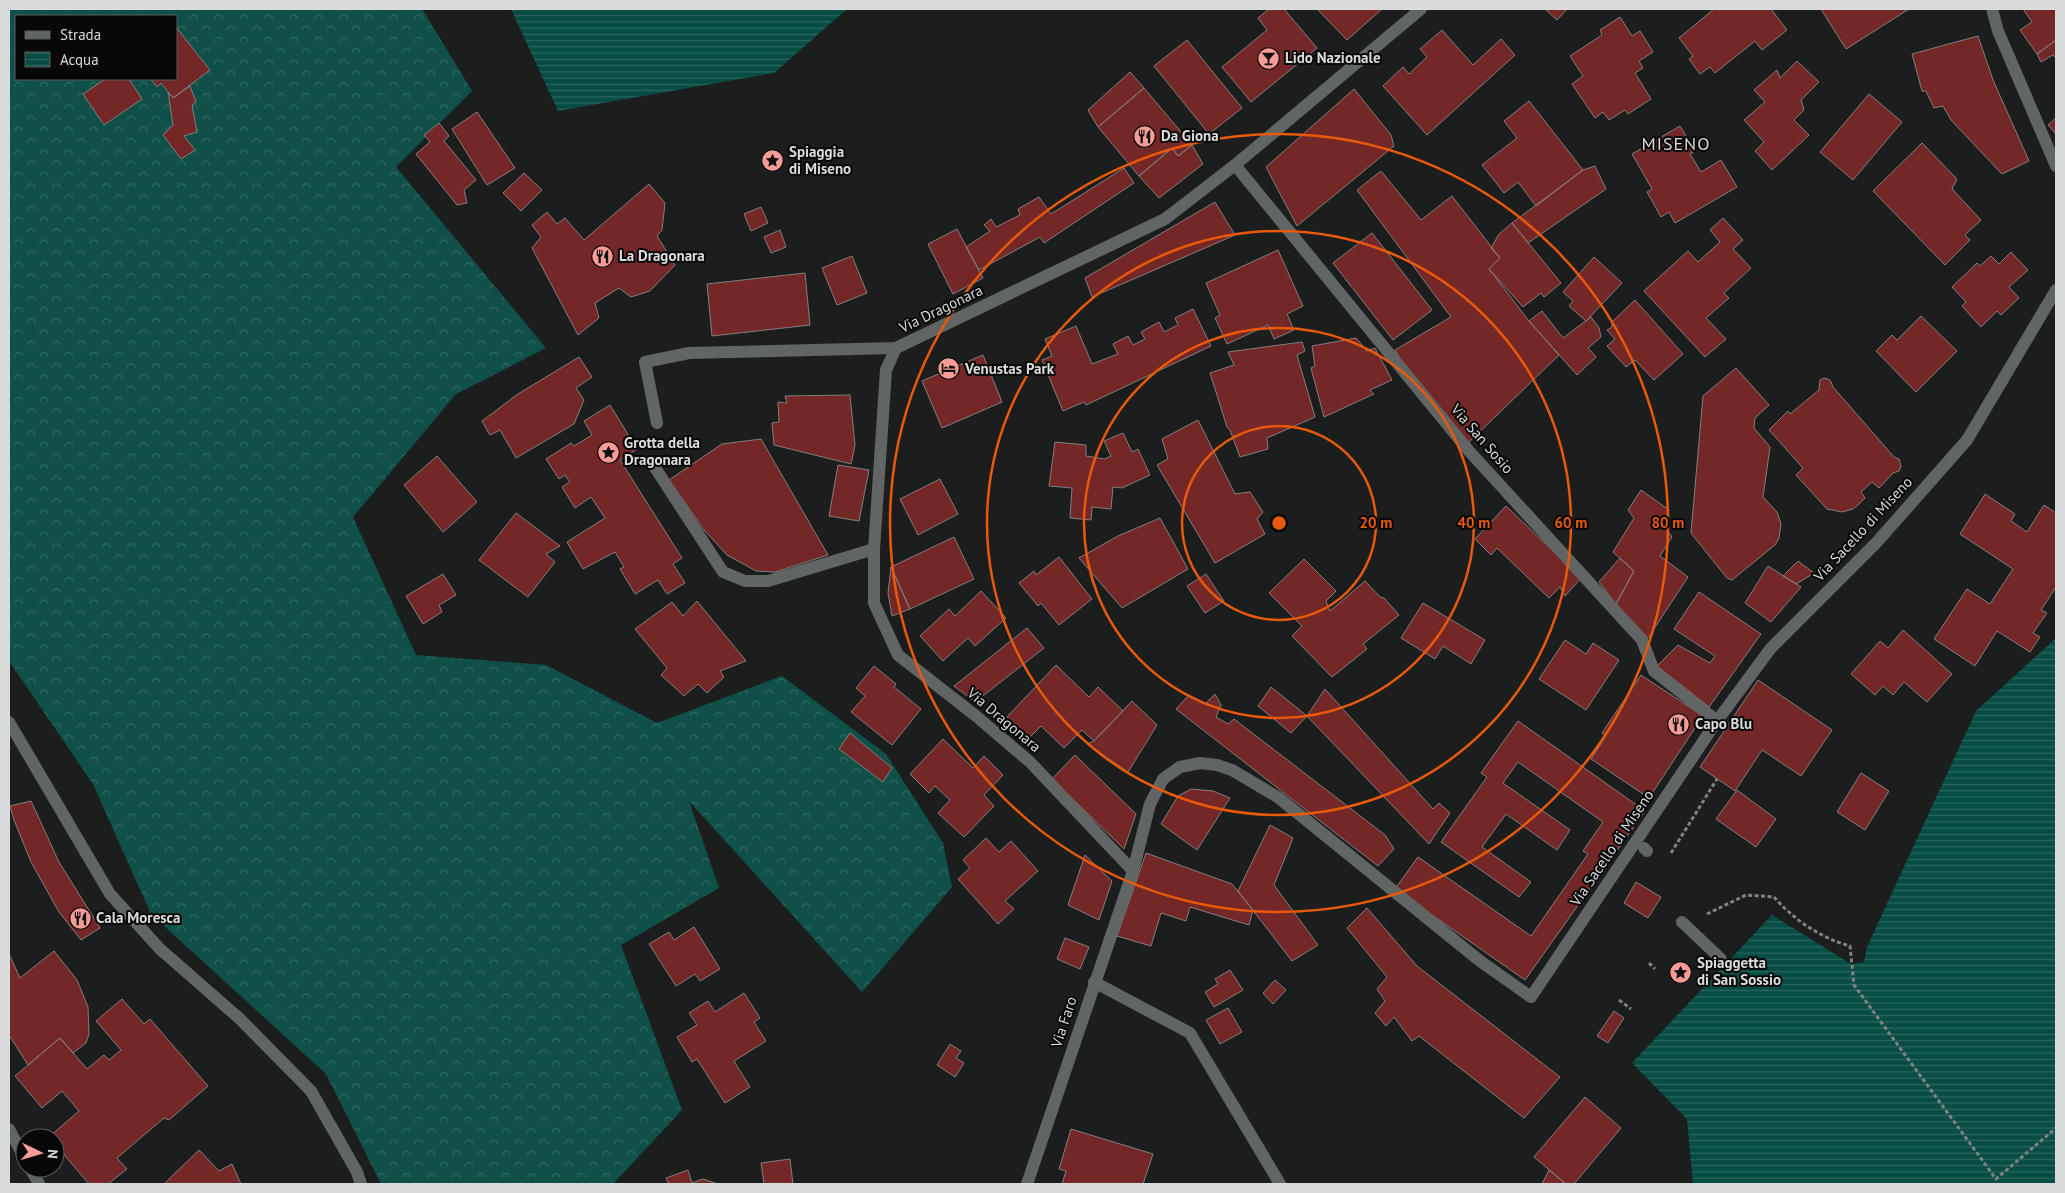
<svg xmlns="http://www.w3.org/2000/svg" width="2065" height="1193" font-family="'PT Sans',sans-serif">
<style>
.forest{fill:url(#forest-crowns);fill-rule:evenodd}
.water{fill:url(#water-rules)}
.building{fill:#742727;stroke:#837f7e}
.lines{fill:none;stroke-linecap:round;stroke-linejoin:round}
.path{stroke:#7f8281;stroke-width:3;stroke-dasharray:4 2.5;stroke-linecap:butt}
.minor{stroke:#616564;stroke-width:12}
.ring{fill:none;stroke:#e8590c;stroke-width:2.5}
.labels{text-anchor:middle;stroke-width:4;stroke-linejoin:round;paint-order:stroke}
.poi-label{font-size:15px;font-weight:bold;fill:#d9dcdb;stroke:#070807;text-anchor:start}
.street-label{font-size:15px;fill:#d9dcdb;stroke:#070807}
.quarter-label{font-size:18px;letter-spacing:1px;fill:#d9dcdb;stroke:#070807}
.centre{fill:#e8590c;stroke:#070807;stroke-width:2.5}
.ring-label{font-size:15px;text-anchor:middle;font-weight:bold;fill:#e8590c;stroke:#070807;stroke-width:4;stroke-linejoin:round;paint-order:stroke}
</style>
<defs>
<pattern id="forest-crowns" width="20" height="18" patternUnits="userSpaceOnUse" patternTransform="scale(1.25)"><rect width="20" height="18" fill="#0f5148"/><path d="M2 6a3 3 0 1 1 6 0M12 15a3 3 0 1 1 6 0" fill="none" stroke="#316962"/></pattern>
<pattern id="water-rules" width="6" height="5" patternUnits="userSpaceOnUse" patternTransform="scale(1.25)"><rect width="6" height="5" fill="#084d44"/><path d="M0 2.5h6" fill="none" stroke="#2b665e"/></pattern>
</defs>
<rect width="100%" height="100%" fill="#1b1e1d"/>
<path class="forest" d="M9,9H422L472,91L396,167L546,348L456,394L353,517L416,655L546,665L657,723L782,676L886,754L943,843L952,887L862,992L689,801L719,888L621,945L682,1110L613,1184H381L326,1074L151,914L93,784L9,661ZM16,16H176V79H16Z"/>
<path class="water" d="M511,9H847L774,73L558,111Z
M2056,638V1184H1693L1687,1119L1632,1063L1772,915L1851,964L1864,962L1867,947L1976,711Z"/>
<path class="building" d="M1269,9H1284L1317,48L1251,102L1222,67L1267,30L1258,18Z
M1317,9H1382L1347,40Z
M1545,9H1567L1557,20Z
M1714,9H1771L1787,30L1762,50L1755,41L1715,73L1710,67L1700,74L1689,59L1693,56L1679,38Z
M1821,9H1909L1846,49Z
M2023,9H2056V40L2037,54L2020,30L2032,22Z
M1620,17L1632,36L1640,31L1653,52L1639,61L1643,68L1635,73L1651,99L1628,114L1625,110L1609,120L1603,112L1595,118L1572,84L1583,76L1570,56L1602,35L1600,30Z
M176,27L210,70L173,98L161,83L157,87L151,79H176Z
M1442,30L1473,65L1501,39L1515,55L1427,135L1383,86L1403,67L1409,74L1427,57L1420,49Z
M1978,36L1993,80L2029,161L2002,174L1951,120L1943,106L1934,108L1926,91H1922L1912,54Z
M1187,40L1242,108L1209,134L1154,66Z
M2056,40V58L2053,55L2041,62L2037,54Z
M1797,61L1819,82L1801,100L1804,110L1794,120L1809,135L1772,170L1755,151L1764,142L1744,120L1765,102L1754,90L1777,70L1780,78Z
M1130,72L1144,88L1098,127L1088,110Z
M105,79H129L142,99L104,125L83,94Z
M190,86L196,102L192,105L197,132L184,136L195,150L181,159L163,135L173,125L168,92L173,98Z
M1144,88L1192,145L1178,156L1172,148L1139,176L1098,127Z
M1354,89L1391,135L1394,146L1297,226L1266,167Z
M1869,94L1902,122L1853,180L1820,152Z
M1529,101L1583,170L1536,206L1518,182L1504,193L1482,165L1517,138L1504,121Z
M477,112L515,168L487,185L452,129Z
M2056,118V134L2048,125Z
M439,123L449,136L444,141L476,180L464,190L467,203L457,205L416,154L430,142L424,135Z
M1680,126L1695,151L1690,154L1701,172L1721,160L1737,187L1675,223L1669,212L1661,217L1647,192L1652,189L1632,154Z
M1922,143L1957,179L1952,189L1981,220L1965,235L1970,240L1945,265L1873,191Z
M1192,145L1203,164L1159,198L1139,176L1172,148L1178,156Z
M1595,166L1606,189L1528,243L1512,223L1583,170Z
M1124,168L1134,183L1044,243L1040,237L979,270L966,247L990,231L984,225L991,219L996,227L1020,215L1018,209L1039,197L1051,214Z
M1381,171L1421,220L1452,196L1500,258L1489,269L1529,321L1559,355L1466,445L1411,377L1395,350L1451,317L1357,190Z
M524,173L542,190L521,211L503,193Z
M649,184L665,203L662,230L657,236L675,265L650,291L631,297L619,288L595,303L599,318L578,335L532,248L541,237L532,225L547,212L557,224L565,218L584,240Z
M1215,202L1235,235L1092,297L1085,278Z
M761,207L768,223L751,231L744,214Z
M1723,218L1743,240L1733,249L1751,268L1724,293L1729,298L1706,318L1726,339L1705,357L1644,291L1688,251L1698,262L1720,242L1710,230Z
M1512,223L1561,283L1544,297L1541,293L1523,307L1489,269L1500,258L1491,248L1499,234Z
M957,229L983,278L953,294L928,244Z
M780,230L786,247L771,253L764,237Z
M1372,233L1432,310L1393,340L1333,263Z
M1278,250L1303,306L1287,314L1294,330L1274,339L1268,325L1227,344L1215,318L1220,315L1206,283Z
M2011,252L2028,270L2009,287L2019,298L2001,315L1997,311L1981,327L1962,306L1966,302L1952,287L1977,263L1980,266L1991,256L1999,264Z
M852,256L867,293L837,305L822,268Z
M1594,257L1622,283L1586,321L1569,306L1573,301L1563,292Z
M805,273L810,325L712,336L707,284Z
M1635,300L1683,354L1654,380L1635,360L1626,367L1607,346L1615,339L1607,330L1612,327V322Z
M1193,309L1211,346L1086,405L1084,402L1063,411L1042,360L1052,356L1045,339L1076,326L1092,364L1118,354L1113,344L1128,336L1133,345L1145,339L1141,332L1159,322L1164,332L1178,325L1175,318Z
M1542,311L1563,338L1591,317L1599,328L1601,337L1588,348L1596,357L1577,375L1529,321Z
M1921,316L1957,351L1916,392L1876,351L1892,335L1897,340Z
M1356,338L1367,351L1375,348L1392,380L1370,390L1374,394L1324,417L1311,368L1315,366L1312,346Z
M1302,342L1305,351L1297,355L1315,417L1267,438L1268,449L1240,457L1230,430L1227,427L1210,373L1234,365L1228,352Z
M983,355L1002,402L942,428L922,381Z
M579,357L592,377L576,388L584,400L574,424L516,458L500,430L490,435L482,421L518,394Z
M1736,368L1769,405L1755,418L1754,428L1770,447L1763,497L1777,512L1781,524L1779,538L1775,545L1732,580L1727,578L1691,533L1703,396Z
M1824,378L1830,380L1833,387L1894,457L1899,459L1901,466L1899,471L1893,473L1879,488L1872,482L1861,492L1865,498L1859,504L1853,509L1842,512L1827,509L1796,475L1803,468L1769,430L1788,411L1790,414L1819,390L1820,380Z
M850,395L855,445L851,464L774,445L772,423L779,422L778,402L787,403L785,396Z
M610,405L637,449L620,460L682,558L673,564L685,583L667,594L658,580L635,594L620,569L624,567L615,552L583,569L567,542L605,518L591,497L575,508L562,487L570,482L565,475L559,479L546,459L571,443L574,446L592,435L584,421Z
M1198,420L1235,494L1250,492L1263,512L1257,519L1265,534L1215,563L1157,465L1168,459L1162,439Z
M1123,433L1132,452L1138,449L1150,475L1122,488L1113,487L1111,509L1092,507L1091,520L1070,518L1072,488L1049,486L1055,442L1086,445V456L1105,459L1111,456L1104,441Z
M761,439L828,555L775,572L756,571L727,555L704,530L669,480L722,444Z
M437,456L477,502L443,532L404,485Z
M838,465L869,470L859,521L829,516Z
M940,479L958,514L918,535L900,499Z
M1641,490L1669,510L1663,524L1672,537L1660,556L1688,577L1648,638L1616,604L1634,571L1613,552L1634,518L1628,510Z
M1985,494L2015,514L2011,521L2027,532L2044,505L2056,513V587L2041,610L2047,613L2033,633L2040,637L2030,652L1997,631L1975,666L1934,639L1967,589L1990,604L2013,569L1960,534Z
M1506,506L1581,578L1565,596L1560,587L1549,598L1497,548L1491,555L1475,539Z
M516,513L560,546L546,554L555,562L528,597L479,560Z
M1160,518L1188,569L1122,608L1079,558L1118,536Z
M954,537L974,579L910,609L891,567Z
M1059,557L1092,599L1059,625L1041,603L1038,606L1019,583L1034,571L1036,575Z
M1620,558L1634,571L1616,604L1599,582Z
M1304,559L1336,591L1326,601L1330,611L1365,581L1380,597L1384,598L1399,615L1363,644L1367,649L1332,677L1292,636L1302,626L1269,593Z
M1798,561L1814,573L1796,584L1783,576Z
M1768,566L1801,587L1771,622L1745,603Z
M891,567L910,609L892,616L888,593Z
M443,574L456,595L439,605L442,612L423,624L406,596Z
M1206,574L1224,601L1205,613L1187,586Z
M981,591L1006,618L975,646L968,638L943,661L920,636L949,609L955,616Z
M1699,592L1761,634L1709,707L1657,666L1678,645L1710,663L1715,656L1674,629Z
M697,601L746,661L720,671L724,677L707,693L698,684L684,696L661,675L667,668L635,629L672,602L683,616Z
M1423,603L1485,640L1471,664L1443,646L1435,659L1401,638Z
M1027,628L1044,648L975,702L954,686Z
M1903,630L1952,674L1927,702L1904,682L1893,695L1883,686L1875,695L1851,674L1880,641L1888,648Z
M1565,640L1586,654L1593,643L1619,660L1586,710L1539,679Z
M1056,665L1089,697L1098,687L1123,711L1094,741L1082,730L1064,748L1041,726L1027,740L1006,718Z
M874,666L896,684L894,687L921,709L892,745L851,712L865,696L856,688Z
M1641,675L1703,716L1649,798L1591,759L1606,736L1602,733Z
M1758,680L1832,730L1801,776L1762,750L1735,791L1700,767Z
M1271,687L1307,716L1291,733L1258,706Z
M1325,689L1433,809L1439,803L1450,813L1429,844L1307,716Z
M1215,694L1221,705L1216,717L1228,724L1234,719L1385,835L1394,849L1378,866L1176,709L1189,695L1205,704Z
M1132,701L1157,725L1128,772L1087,744L1094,741Z
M1518,721L1645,811L1525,980L1395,889L1418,857L1531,936L1588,854L1583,851L1603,822L1518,762L1503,783L1570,830L1557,850L1506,814L1482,847L1531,882L1519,897L1441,842L1487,777L1481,773Z
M850,733L892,768L883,782L839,749Z
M943,739L973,768L984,756L1003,775L984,795L994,806L964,837L938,813L950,800L935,786L929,793L910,774Z
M1075,755L1136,814L1124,849L1052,779Z
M1861,773L1889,791L1865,830L1837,812Z
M1191,789L1213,791L1230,798L1197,850L1161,824L1178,796Z
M1737,790L1776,819L1756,847L1716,819Z
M31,801L59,862L100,928L81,940L59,912L31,862L14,820L10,806Z
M1270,825L1293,838L1274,885L1318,945L1292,961L1238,891Z
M986,838L999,852L1011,841L1038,871L1005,901L1014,909L998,924L958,879L970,868L963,860Z
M1146,853L1232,884L1253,910L1249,925L1190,907L1186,921L1161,913L1151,946L1117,936Z
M1085,855L1112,881L1099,920L1068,905Z
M1636,882L1661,897L1648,918L1624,903Z
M1367,908L1417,966L1560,1077L1524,1118L1419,1036L1412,1041L1394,1017L1386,1026L1375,1013L1385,1001L1377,989L1387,977L1347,928Z
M694,927L720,969L700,981L695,974L676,986L649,944L669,932L674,940Z
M1065,938L1089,947L1080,969L1057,959Z
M54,951L77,980L88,1007L89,1034L86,1043L73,1053L60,1038L28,1065L9,1035V954L20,978Z
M1230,970L1243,990L1214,1007L1205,992L1218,984L1215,979Z
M1275,980L1286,990L1273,1004L1263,993Z
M744,993L760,1018L754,1022L766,1041L734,1061L750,1087L725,1103L697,1059L692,1062L677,1037L697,1025L689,1013L708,1001L715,1012Z
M122,999L144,1024L150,1019L208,1086L169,1120L164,1118L117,1158L127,1169L108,1184H89L55,1144V1138L49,1137L79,1111L62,1091L42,1108L15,1076L60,1038L87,1069L104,1055L109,1060L121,1050L96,1021Z
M1228,1008L1242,1032L1220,1044L1206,1020Z
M1614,1011L1624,1018L1608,1043L1597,1036Z
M950,1044L961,1051L956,1058L964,1063L955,1077L937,1065Z
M1585,1097L1621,1128L1574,1184H1566L1534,1157Z
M1071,1129L1153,1154L1143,1184H1062L1066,1171L1059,1169Z
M199,1150L219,1171L232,1164L241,1184H164Z
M790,1159L793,1184H764L761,1163Z
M688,1170L692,1183L703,1179L718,1184H669L666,1178Z
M1549,1170L1566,1184H1542Z"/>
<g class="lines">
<path class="path" d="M1671,853L1717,779
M1707,914L1746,895L1774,897C1794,920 1821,938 1850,946L1854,985L1996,1179L2056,1128
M1649,963L1655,969
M1619,1000L1631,1009"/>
<path class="minor" d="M1992,9L1998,31L2056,166
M1235,165L1469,451L1642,640L1654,671L1717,721
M657,423L645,362L689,353L896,348
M652,463L723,572L745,581H768L874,549
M9,722L110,894L160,949L240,1019L311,1091L357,1172L361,1184
M1644,848L1647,851
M1133,871L1030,762L976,716L898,655L874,603V549L886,370L896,348L1165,219L1235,165L1421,9
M1682,922L1721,959
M1094,982L1190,1033L1280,1184
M9,1129L25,1159
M30,1168L39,1184
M1027,1184L1133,871L1150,804L1163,779L1180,767L1200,763L1217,765L1232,770L1279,798L1480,961L1531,997L1717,721L1771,648L1877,542L1967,440L2056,290"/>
</g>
<g class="ring">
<circle cx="1279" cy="523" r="97"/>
<circle cx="1279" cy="523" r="195"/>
<circle cx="1279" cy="523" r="292"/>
<circle cx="1279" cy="523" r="389"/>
</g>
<defs>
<symbol id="bar-disc" viewBox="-11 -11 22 22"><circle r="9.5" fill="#f59c96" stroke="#070807"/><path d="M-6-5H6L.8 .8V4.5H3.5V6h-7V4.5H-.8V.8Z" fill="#111"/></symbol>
<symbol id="restaurant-disc" viewBox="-11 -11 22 22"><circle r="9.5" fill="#f59c96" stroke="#070807"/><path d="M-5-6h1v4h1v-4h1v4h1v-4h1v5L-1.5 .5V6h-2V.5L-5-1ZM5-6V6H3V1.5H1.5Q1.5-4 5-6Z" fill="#111"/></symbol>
<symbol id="sight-disc" viewBox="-11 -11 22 22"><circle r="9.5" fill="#f59c96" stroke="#070807"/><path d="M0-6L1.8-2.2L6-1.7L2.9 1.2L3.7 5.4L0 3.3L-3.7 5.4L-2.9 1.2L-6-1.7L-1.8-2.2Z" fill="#111"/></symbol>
<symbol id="hotel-disc" viewBox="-11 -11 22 22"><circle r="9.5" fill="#f59c96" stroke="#070807"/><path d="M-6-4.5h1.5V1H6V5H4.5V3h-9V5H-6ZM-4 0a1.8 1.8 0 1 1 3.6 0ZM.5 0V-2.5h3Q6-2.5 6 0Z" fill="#111"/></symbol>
</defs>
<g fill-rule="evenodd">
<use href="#bar-disc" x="1256" y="46" width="25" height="25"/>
<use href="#restaurant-disc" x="1132" y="124" width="25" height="25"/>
<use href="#sight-disc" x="760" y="148" width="25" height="25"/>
<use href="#restaurant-disc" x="590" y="244" width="25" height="25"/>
<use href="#hotel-disc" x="936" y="356" width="25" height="25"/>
<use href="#sight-disc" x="596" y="440" width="25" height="25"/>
<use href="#restaurant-disc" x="1666" y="712" width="25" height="25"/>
<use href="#restaurant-disc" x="68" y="906" width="25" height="25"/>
<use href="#sight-disc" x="1668" y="960" width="25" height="25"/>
</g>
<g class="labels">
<g class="poi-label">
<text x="1285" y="63">Lido Nazionale</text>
<text x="1161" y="141">Da Giona</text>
<text x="789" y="157">Spiaggia<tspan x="789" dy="17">di Miseno</tspan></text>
<text x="619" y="261">La Dragonara</text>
<text x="965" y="374">Venustas Park</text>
<text x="624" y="448">Grotta della<tspan x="624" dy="17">Dragonara</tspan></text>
<text x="1695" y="729">Capo Blu</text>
<text x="96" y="923">Cala Moresca</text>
<text x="1697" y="968">Spiaggetta<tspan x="1697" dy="17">di San Sossio</tspan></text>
</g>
<g class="street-label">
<text transform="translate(941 309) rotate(-26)" y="5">Via Dragonara</text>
<text transform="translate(1482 439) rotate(49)" y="5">Via San Sosio</text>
<text transform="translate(1863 529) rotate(-47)" y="5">Via Sacello di Miseno</text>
<text transform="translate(1004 720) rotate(40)" y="5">Via Dragonara</text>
<text transform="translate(1612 848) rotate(-56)" y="5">Via Sacello di Miseno</text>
<text transform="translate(1064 1022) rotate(-72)" y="5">Via Faro</text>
</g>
<g class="quarter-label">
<text x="1676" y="150">MISENO</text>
</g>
</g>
<circle cx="1279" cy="523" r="8" class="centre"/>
<g class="ring-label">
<text x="1376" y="528">20 m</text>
<text x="1474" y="528">40 m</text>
<text x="1571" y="528">60 m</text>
<text x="1668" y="528">80 m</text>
</g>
<rect width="2065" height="1193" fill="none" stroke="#d9dcdb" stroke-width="20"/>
<rect x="15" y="15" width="162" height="65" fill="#070807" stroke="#5b5d5c"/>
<rect x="25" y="31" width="25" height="8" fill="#616564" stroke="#5b5d5c"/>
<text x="60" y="40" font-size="15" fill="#d9dcdb">Strada</text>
<rect x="25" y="52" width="25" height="15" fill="url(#water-rules)" stroke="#5b5d5c"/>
<text x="60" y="65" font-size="15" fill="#d9dcdb">Acqua</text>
<g transform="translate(40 1153) rotate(95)"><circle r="24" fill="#070807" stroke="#5b5d5c"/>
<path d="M0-4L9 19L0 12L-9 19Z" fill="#f59c96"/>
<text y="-8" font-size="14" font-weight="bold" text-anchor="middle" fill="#d9dcdb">N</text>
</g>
</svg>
